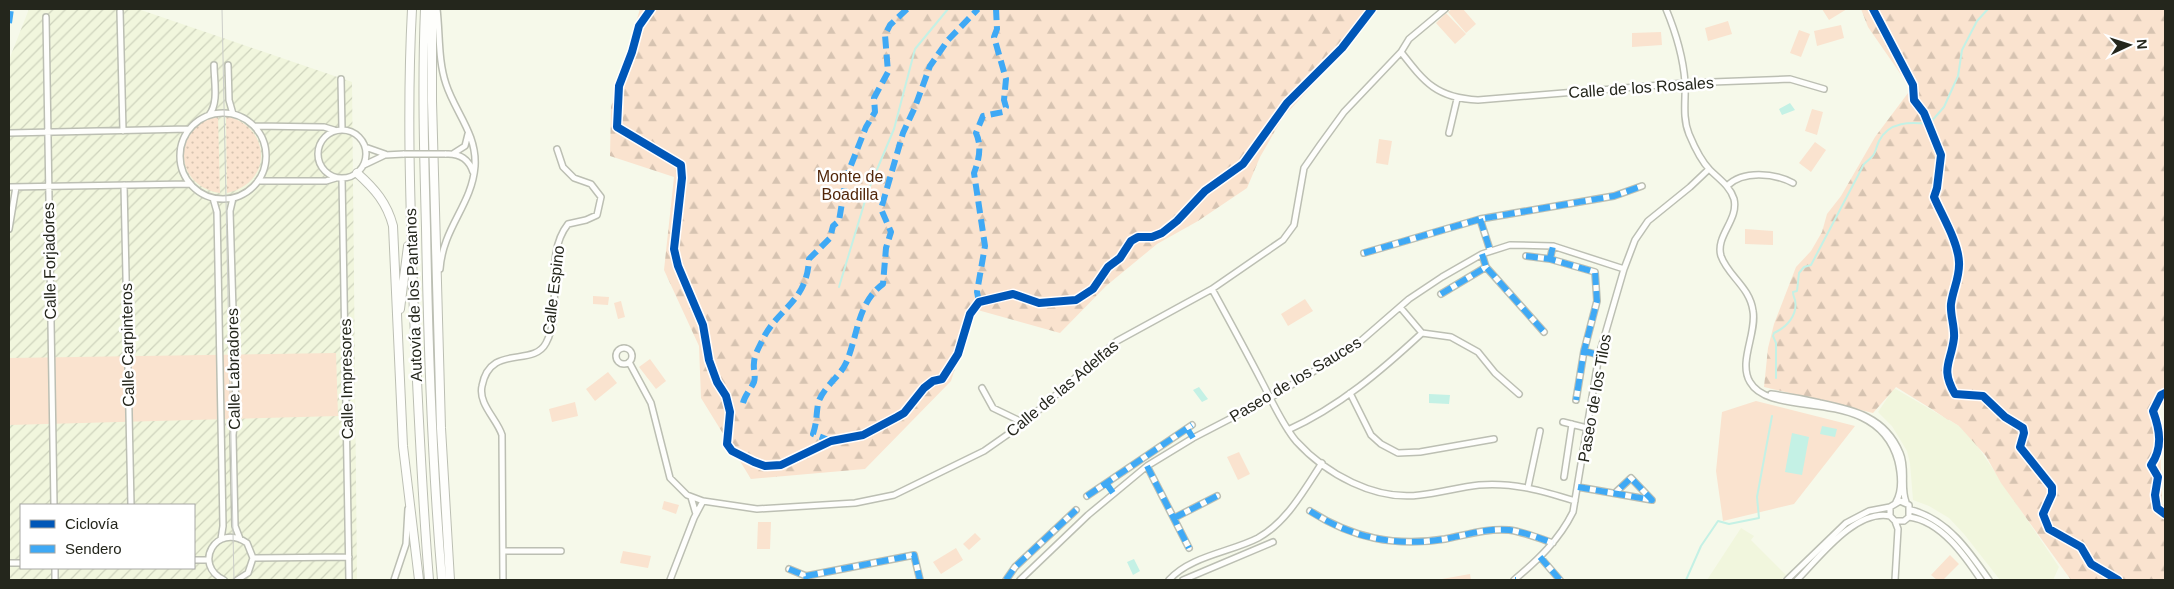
<svg xmlns="http://www.w3.org/2000/svg" width="2174" height="589" font-family="Helvetica,sans-serif">
<style>
.built{fill:#f1f6dd}
.industrial{fill:url(#industrial-furrows);fill-rule:evenodd}
.grass{fill:url(#grass-dots)}
.forest{fill:url(#forest-firs)}
.green{fill:#fae3cf}
.water{fill:#c4f1e5}
.lines{fill:none;stroke-linecap:round;stroke-linejoin:round}
.stream{stroke:#c4f1e5;stroke-width:2}
.minor-casing{stroke:#bcbfb3;stroke-width:8}
.highway-casing{stroke:#bcbfb3;stroke-width:10}
.minor{stroke:#fefefc;stroke-width:5}
.highway{stroke:#fefefc;stroke-width:8}
.tram{stroke:#cccec9;stroke-width:1}
.minor-bridge-casing{stroke:#bcbfb3;stroke-width:8;stroke-linecap:butt}
.minor-bridge{stroke:#fefefc;stroke-width:5}
.quiet{stroke:#3fa9f5;stroke-width:6;stroke-dasharray:12 6;stroke-linecap:butt}
.cycleway-casing{stroke:#fff;stroke-width:11}
.cycleway{stroke:#0057b8;stroke-width:8}
.labels{text-anchor:middle;stroke-width:5;stroke-linejoin:round;paint-order:stroke}
.street-label{font-size:16px;fill:#24261c;stroke:#fff}
.park-label{font-size:16px;fill:#52270a;stroke:#fff}
</style>
<defs>
<pattern id="industrial-furrows" width="10" height="10" patternUnits="userSpaceOnUse" patternTransform="scale(1.25)"><rect width="10" height="10" fill="#f1f6dd"/><path d="M-1 1l2-2M0 10L10 0M9 11l2-2" fill="none" stroke="#ced3bd"/></pattern>
<pattern id="grass-dots" width="8" height="8" patternUnits="userSpaceOnUse" patternTransform="scale(1.25)"><rect width="8" height="8" fill="#fae3cf"/><path d="M2 2h.1M6 6h.1" fill="none" stroke="#d6c3b1" stroke-width="1.8" stroke-linecap="round"/></pattern>
<pattern id="forest-firs" width="22" height="20" patternUnits="userSpaceOnUse" patternTransform="scale(1.25)"><rect width="22" height="20" fill="#fae3cf"/><path d="M5 1l3.5 6h-7zM16 11l3.5 6h-7z" fill="#d6c3b1"/></pattern>
</defs>
<rect width="100%" height="100%" fill="#f6f9ea"/>
<path class="built" d="M1894,388L1959,426L1972,438L2059,567L2053,580H2000L1964,534L1949,518L1929,506L1913,500L1910,463L1907,451L1892,426L1878,412Z
M1741,528L1754,536L1751,540L1786,575L1781,580H1707Z"/>
<path class="industrial" d="M29,9H138L352,82L357,580H9V60ZM21,505H194V568H21Z"/>
<path class="grass" d="M218,116L220,193C173,186 171,126 218,116Z
M226,116C271,126 274,183 227,193Z"/>
<path class="forest" d="M640,9H1376L1344,52L1283,117L1260,157L1247,188L1198,221L1157,244L1106,286L1060,333L974,309L951,381L865,469L751,479L701,398L699,346L664,270L674,177L610,156L611,107Z
M1861,9H2165V402L2159,408L2162,504L2165,506V580H2071L2001,483L1986,456L1959,426L1896,387L1873,413L1764,387L1768,348L1774,324L1796,267L1811,251L1822,232L1827,214L1841,196L1875,137L1911,89L1868,27Z"/>
<path class="green" d="M1452,9H1463L1476,24L1466,33L1448,12Z
M1822,9H1847L1829,20Z
M1446,13L1466,34L1455,44L1436,23Z
M1728,21L1732,34L1708,41L1705,28Z
M1841,25L1844,38L1817,46L1814,31Z
M1799,30L1810,34L1801,57L1790,53Z
M1661,32L1662,45L1632,47V33Z
M1812,109L1823,112L1817,135L1805,131Z
M1379,139L1392,141L1388,165L1376,163Z
M1815,142L1826,150L1811,172L1799,163Z
M1745,229L1773,231V245L1745,244Z
M593,296L609,297L608,305L593,304Z
M1305,299L1313,311L1288,326L1281,314Z
M621,301L625,317L618,319L614,303Z
M336,353L338,416L9,425V358Z
M650,359L666,381L656,389L639,367Z
M608,372L617,383L595,401L586,389Z
M1941,399L1955,407L1948,420L1935,411Z
M1756,401L1855,426L1794,504L1723,521L1716,471L1722,412Z
M575,402L578,416L552,422L549,409Z
M1239,452L1250,474L1238,480L1227,457Z
M664,501L679,505L676,514L662,509Z
M758,522H771L770,549H757Z
M975,533L981,539L969,550L963,544Z
M956,548L963,560L941,574L933,562Z
M623,551L651,556L648,568L620,563Z
M1950,555L1959,564L1943,580H1937L1931,575Z
M1470,574L1471,580H1442V579Z"/>
<path class="water" d="M1790,103L1795,110L1782,115L1779,109Z
M1199,387L1208,399L1202,402L1193,390Z
M1429,394L1450,395L1449,404L1429,403Z
M1822,426L1837,429L1835,437L1820,434Z
M1792,433L1809,437L1802,475L1785,472Z
M1134,559L1140,571L1133,575L1127,562Z"/>
<g class="lines">
<path class="stream" d="M839,287L868,191L894,129L915,49L948,9
M1776,378V343L1773,336L1774,333C1787,327 1798,315 1795,300C1794,297 1793,295 1793,292L1797,291L1799,273L1804,267L1811,265L1864,164C1878,152 1873,155 1879,141C1889,121 1911,122 1929,124L1944,107L1958,76L1962,50L1977,21L1988,9
M1686,580L1701,546L1718,521L1729,524L1759,518L1757,497L1772,416"/>
<defs>
<path id="minor" d="M437,9C440,34 438,60 446,84C455,112 477,134 475,166C472,205 443,227 440,269
M1666,9C1676,33 1683,55 1685,82C1686,99 1682,117 1689,134C1694,146 1701,161 1710,170C1719,179 1730,186 1734,199C1739,220 1715,236 1721,256C1728,276 1750,287 1753,311C1757,333 1738,362 1750,382C1772,421 1877,383 1898,461C1901,474 1903,490 1896,502
M120,11L123,131
M46,17L54,505
M1401,52C1425,83 1437,98 1478,100L1685,83L1790,79L1824,89
M228,65L229,100L233,114
M341,79L342,129
M180 156a43 43 0 1 1 86 0a43 43 0 1 1-86 0Z
M209,115C219,103 214,81 214,65
M254,126L324,127L334,130
M318 154a24 24 0 1 1 48 0a24 24 0 1 1-48 0Z
M9,133L189,129
M1449,133L1457,99
M365,147L385,154
M454,153L465,146L468,134
M445,154C459,153 469,159 473,172
M364,165L385,155L404,154
M342,178L349,580
M258,181H326L336,178
M124,185L131,505
M1727,186C1743,170 1774,173 1793,183
M9,187L190,184
M213,198L217,212L223,526L221,539
M233,198L230,211L236,410L233,435L235,526L240,539
M1480,219L1490,250
M9,229L16,187
M1364,253L1480,219L1614,196L1642,186
M1482,254L1486,267
M1526,256L1550,259L1595,272L1597,301L1584,351L1576,400
M1550,259L1553,246
M1212,289C1229,320 1246,351 1262,382C1272,401 1282,424 1296,441C1326,474 1375,501 1420,495C1440,493 1459,487 1479,485C1513,482 1543,491 1575,501
M1441,294L1486,267L1544,332
M1422,333L1451,337L1478,352L1495,373L1519,394
M616 356a8 8 0 1 1 16 0a8 8 0 1 1-16 0Z
M1584,351L1599,355
M629,362L651,403L670,478L687,495L703,501L757,509L855,503L894,495L984,451L1024,423L1117,341L1212,289L1283,240L1294,225L1304,168L1320,145L1344,112L1401,52L1409,39L1445,9
M982,388L993,408L1024,423
M1350,393L1371,435L1381,444L1398,453L1420,452L1494,439
M1771,394C1787,396 1804,399 1820,403C1854,410 1885,417 1900,453C1907,469 1900,487 1906,502
M1563,422L1587,428
M1288,430C1339,407 1382,370 1422,333L1400,307
M1147,466L1189,548
M1564,477L1572,424
M1528,487L1540,431
M1578,487L1652,500L1631,478L1615,493
M1087,496L1192,425
M691,497L696,514
M1911,510C1947,519 1969,551 1989,580
M1310,511C1352,538 1395,547 1445,539C1466,535 1487,528 1509,530C1524,532 1539,538 1553,543
M1909,517C1941,521 1965,556 1981,580
M1174,518L1217,496
M503,551H561
M1540,557L1560,580
M253,558L349,557
M194,560H208
M9,563H21
M55,568V580
M789,569L806,576L807,580
M806,576L914,555L920,580
M224,580C192,565 216,522 247,543L253,558L248,573L237,580
M394,580L406,544L408,509
M503,580L502,435C497,419 478,404 482,386C490,343 533,368 546,343C565,307 542,257 568,224L586,220L597,215L601,197L591,184L574,178L563,167L557,149
M670,580L694,518L703,501
M1006,580L1015,567L1076,510
M1020,580L1088,515L1147,466L1193,438L1270,398L1355,346L1409,299L1442,277L1482,254L1510,245L1553,246L1624,269
M1169,580C1190,556 1231,552 1258,538C1287,522 1304,490 1322,463
M1183,580L1273,542
M1514,580C1538,560 1559,540 1573,512L1599,355L1624,269L1635,240L1648,221L1690,187L1709,169
M1787,580L1846,523L1869,511L1890,507L1900,501L1909,505V517L1904,521H1895L1890,516V507
M1797,580C1819,558 1855,509 1890,516
M1895,580L1898,529L1895,521"/>
<path id="highway" d="M412,9C407,102 410,196 413,289C417,387 421,483 429,580
M425,9C422,82 424,155 426,228C428,346 432,463 442,580
M432,9V101L441,428L450,580
M357,173C375,189 387,203 393,226L403,446L419,580
M400,309L408,246"/>
</defs>
<use href="#minor" class="minor-casing"/>
<use href="#highway" class="highway-casing"/>
<use href="#minor" class="minor"/>
<use href="#highway" class="highway"/>
<path class="tram" d="M222,9L234,580"/>
<defs>
<path id="minor-bridge" d="M404,154H445"/>
</defs>
<use href="#minor-bridge" class="minor-bridge-casing"/>
<use href="#minor-bridge" class="minor-bridge"/>
<path class="quiet" d="M9,23L11,9
M1480,219L1490,250
M1364,253L1480,219L1614,196L1642,186
M1482,254L1486,267
M1526,256L1550,259L1595,272L1597,301L1584,351L1576,400
M1550,259L1553,246
M1441,294L1486,267L1544,332
M979,302L977,292L985,246L974,173C979,160 982,146 976,133L983,116L1003,112L1006,107L1004,100L1006,79L994,37L997,29L996,9
M1584,351L1599,355
M743,403C745,395 751,389 754,382C756,376 753,369 754,363C754,356 759,347 762,341C777,308 807,303 809,259L830,238L833,226L839,221L846,178L866,127L875,112L874,98L888,72L885,35L890,25L907,9
M1188,430L1193,438
M831,441L813,434C817,422 816,416 818,404C822,388 839,378 846,363C858,336 857,303 883,284L886,248L891,232L881,209L903,133L915,107L930,66L948,40L978,9
M1147,466L1189,548
M1106,483L1113,493
M1578,487L1652,500L1631,478L1615,493
M1087,496L1192,425
M1310,511C1352,538 1395,547 1445,539C1466,535 1487,528 1509,530C1524,532 1539,538 1553,543
M1174,518L1217,496
M1540,557L1560,580
M789,569L806,576L807,580
M806,576L914,555L920,580
M1006,580L1015,567L1076,510
M1515,580H1516"/>
<defs>
<path id="cycleway" d="M651,9L639,26L632,52L619,86L617,127L681,165L682,178L674,249L678,266L703,325L709,360L717,382L726,396L730,412L727,444L732,451L754,462L765,466L781,465L831,441L863,435L897,417L904,413L924,388L933,381L942,379L958,354L970,314L979,302L1013,294L1039,303L1076,300L1093,289L1108,267L1120,258L1131,241L1138,237H1152L1162,233L1177,221L1205,191L1243,164L1287,103L1342,48L1372,9
M1873,9L1913,85L1914,100L1924,113L1941,155L1937,188L1934,197C1942,216 1958,241 1959,262C1960,277 1953,289 1951,304C1950,315 1955,327 1954,338C1951,363 1940,368 1955,394L1983,396L2005,417L2023,428L2024,433L2020,447L2052,487V494L2043,514L2049,529L2081,547L2091,564L2118,580
M2165,393L2161,395L2153,411C2160,430 2163,448 2151,465L2158,477L2155,495L2157,508L2165,514"/>
</defs>
<use href="#cycleway" class="cycleway-casing"/>
<use href="#cycleway" class="cycleway"/>
</g>
<g class="labels">
<g class="street-label">
<text transform="translate(1641 87) rotate(-4)" y="6">Calle de los Rosales</text>
<text transform="translate(49 261) rotate(-91)" y="6">Calle Forjadores</text>
<text transform="translate(553 290) rotate(-83)" y="6">Calle Espino</text>
<text transform="translate(413 295) rotate(-92)" y="6">Autovía de los Pantanos</text>
<text transform="translate(127 345) rotate(-91)" y="6">Calle Carpinteros</text>
<text transform="translate(233 369) rotate(-91)" y="6">Calle Labradores</text>
<text transform="translate(346 379) rotate(-91)" y="6">Calle Impresores</text>
<text transform="translate(1295 379) rotate(-31)" y="6">Paseo de los Sauces</text>
<text transform="translate(1062 388) rotate(-40)" y="6">Calle de las Adelfas</text>
<text transform="translate(1594 398) rotate(-80)" y="6">Paseo de los Tilos</text>
</g>
<g class="park-label">
<text x="850" y="182">Monte de<tspan x="850" dy="18">Boadilla</tspan></text>
</g>
</g>
<rect width="2174" height="589" fill="none" stroke="#24261c" stroke-width="20"/>
<rect x="20" y="504" width="175" height="65" fill="#ffffff" stroke="#a7a8a4"/>
<rect x="30" y="520" width="25" height="8" fill="#0057b8" stroke="#a7a8a4"/>
<text x="65" y="529" font-size="15" fill="#24261c">Ciclovía</text>
<rect x="30" y="545" width="25" height="8" fill="#3fa9f5" stroke="#a7a8a4"/>
<text x="65" y="554" font-size="15" fill="#24261c">Sendero</text>
<g transform="translate(2129 45) rotate(86)" stroke="#ffffff" stroke-width="4" paint-order="stroke">
<path d="M0-4L9 19L0 12L-9 19Z" fill="#24261c"/>
<text y="-8" font-size="14" font-weight="bold" text-anchor="middle" fill="#24261c">N</text>
</g>
</svg>
